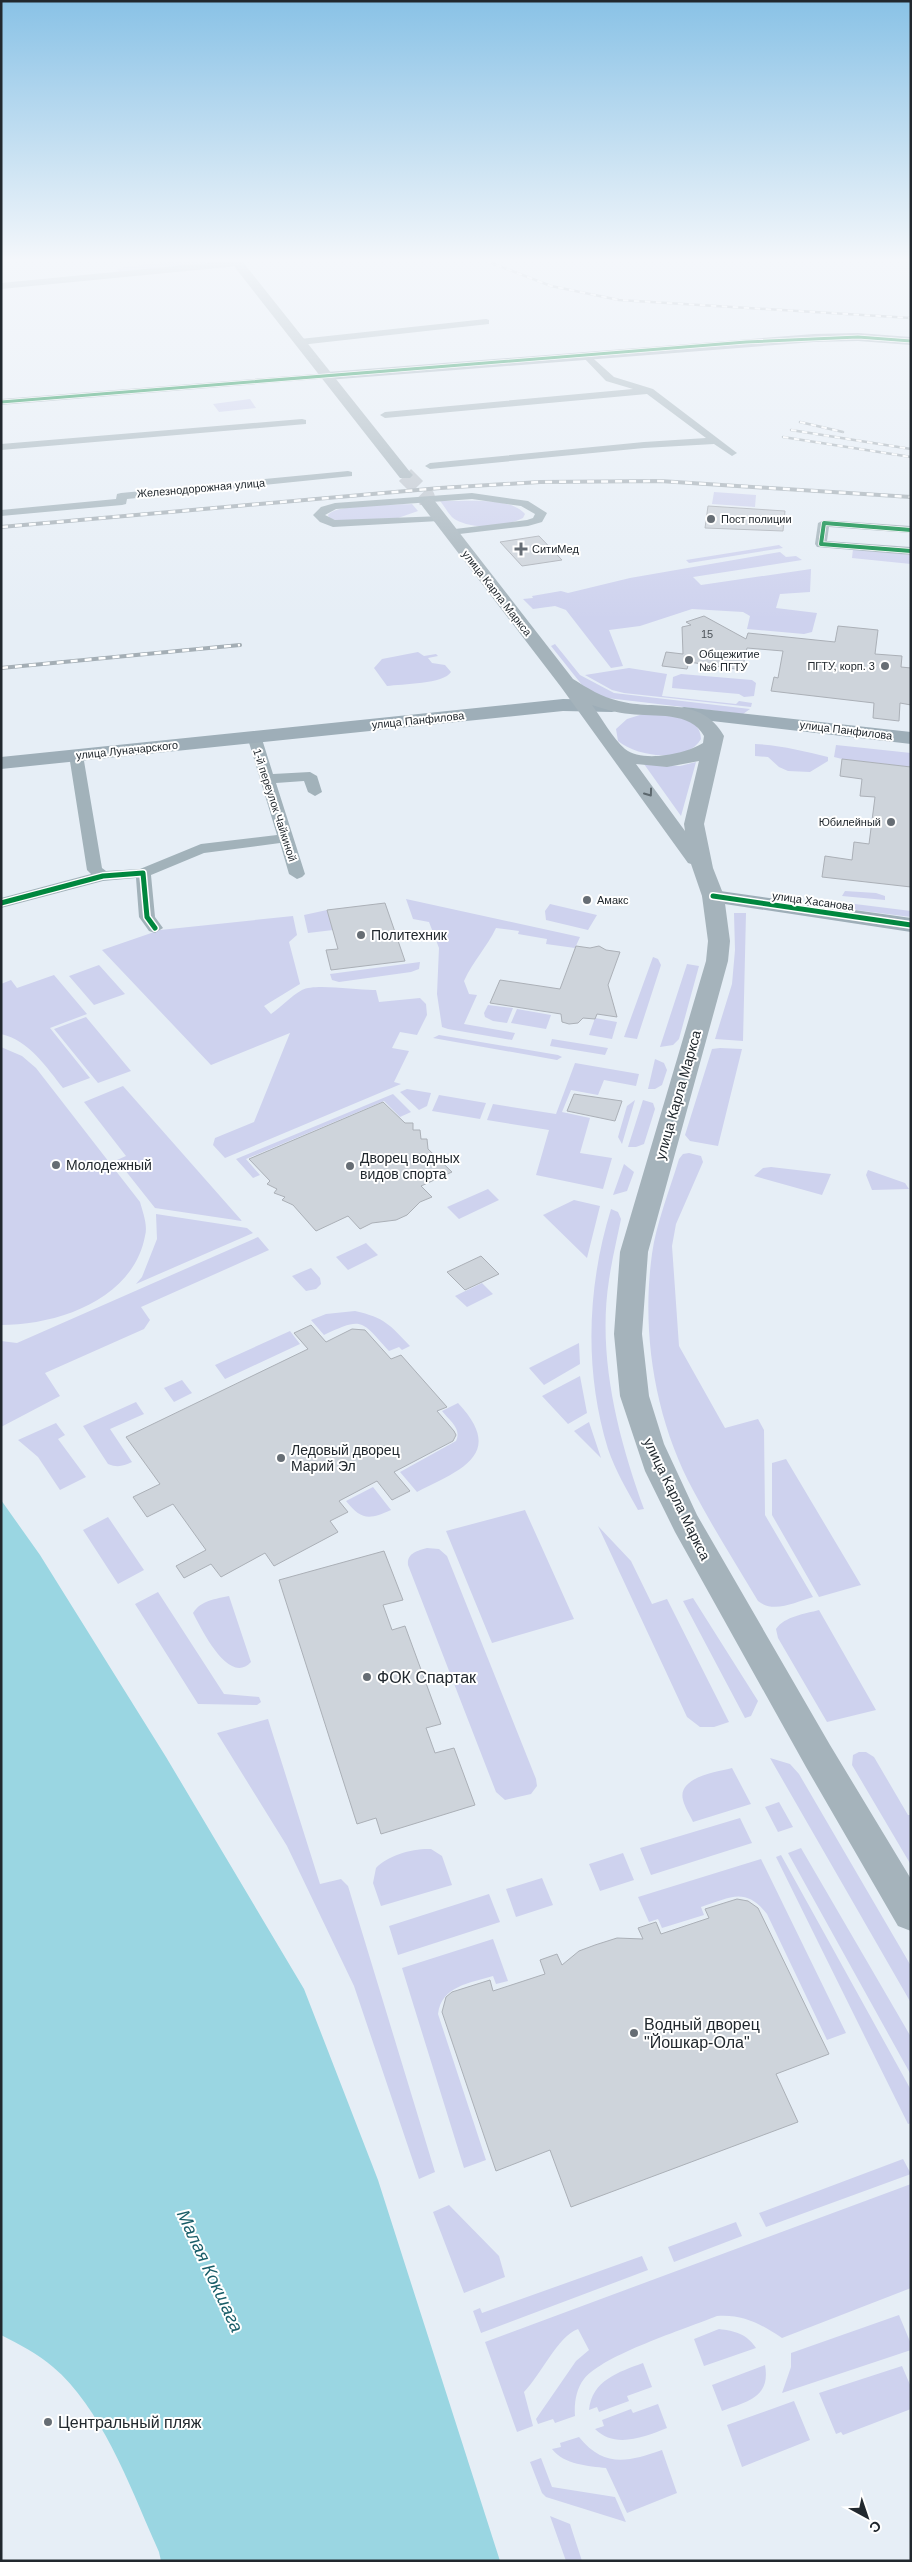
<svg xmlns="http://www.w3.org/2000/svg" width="912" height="2562" font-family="Helvetica,sans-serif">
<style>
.green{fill:#ced2ee}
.water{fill:#9ad6e2}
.building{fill:#ced4db;stroke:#abb0b7}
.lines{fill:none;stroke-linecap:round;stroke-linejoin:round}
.primary-tunnel{stroke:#bfc6ce;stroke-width:17;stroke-dasharray:17 8;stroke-linecap:butt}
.street{fill:#a2b2ba;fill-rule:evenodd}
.secondary{fill:#9eaeb8;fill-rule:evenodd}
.primary{fill:#a5b3bb;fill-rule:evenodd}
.rail-far1-casing{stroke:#a4aeb5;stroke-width:2.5}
.rail-casing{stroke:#a4aeb5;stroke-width:4}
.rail-far1{stroke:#fff;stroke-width:2;stroke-dasharray:5.5;stroke-linecap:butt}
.rail{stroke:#fff;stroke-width:2.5;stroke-dasharray:7;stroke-linecap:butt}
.cycleway-far2-casing{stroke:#fff;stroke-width:4.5}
.cycleway-far1-casing{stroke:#fff;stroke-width:5.5}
.cycleway-casing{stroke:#fff;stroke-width:8}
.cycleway-far2{stroke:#00873e;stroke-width:3}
.cycleway-far1{stroke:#00873e;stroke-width:4}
.cycleway{stroke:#00873e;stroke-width:5}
.oneway{stroke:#5c676d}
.poi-dot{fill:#666d74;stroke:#fff;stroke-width:2}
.labels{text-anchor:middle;stroke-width:4;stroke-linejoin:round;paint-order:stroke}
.far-street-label{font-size:11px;fill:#21282e;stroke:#fff}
.far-poi-label{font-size:11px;fill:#21282e;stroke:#fff;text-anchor:start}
.number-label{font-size:11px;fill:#4c5359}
.poi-label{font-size:14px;fill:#21282e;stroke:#fff;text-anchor:start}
.street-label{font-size:14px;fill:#21282e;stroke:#fff}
.near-poi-label{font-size:16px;fill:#21282e;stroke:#fff;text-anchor:start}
.near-water-label{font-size:18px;font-style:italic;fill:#195d68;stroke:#fff}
</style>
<rect width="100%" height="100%" fill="#e6eef6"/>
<path class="green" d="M222,261L130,272H119L117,268L169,262Z
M250,399L256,408L219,412L213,404Z
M714,492L756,495L755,507L712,504Z
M440,501C463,502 510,496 525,514L523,518C505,527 475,530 456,520C450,517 445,507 440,501Z
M412,504L418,511L398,518L338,521L329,518L328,515C338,503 395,505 412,504Z
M779,545L783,548L689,563L686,560Z
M853,549L911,555V564L852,558Z
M780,552L786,557L796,556L802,560L693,577L701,585L811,569L810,592L780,594L776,608L817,613L812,632L804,634L747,629L750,616L743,612L692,609L640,626L609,630L623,666L611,668L566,610L555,606L533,609L523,599L533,598L532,596L561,591L568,593L630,578Z
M555,644L580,675L614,693L750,709L743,714L607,698L586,690L551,646Z
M418,652L424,656L436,654L438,656L428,658L432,663L445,665L451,672C444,684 402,684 387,686L374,668L382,659Z
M629,668L667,674L662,696L736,704L739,701L752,703L751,707L624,693L612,690L585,675Z
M681,674L752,680L756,683L754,696L744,697L739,694L672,688L673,677Z
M643,714C661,715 701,713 701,739C687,764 637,757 618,741L616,729L627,719Z
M755,744C780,745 804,751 828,757V761L810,772L788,771L779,767L768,757L755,756Z
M836,745L911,753V767L842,759L834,757Z
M696,762L681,816L644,764L680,766Z
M845,891L876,893L885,896V900L842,896Z
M406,899L580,937L575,948L546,944L547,939L518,934L519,931L496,928C487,947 473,961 464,981L469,994L477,995L464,1024L515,1033L512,1040L448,1029L442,1027L437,994L439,948L429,922L413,919Z
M839,902L911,911V917L840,908L834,905Z
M550,904L597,915L588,930L546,920L545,911Z
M327,910L333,930L308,933L304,915Z
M734,913H746L743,1041L715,1039L732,984L735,950Z
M293,916L297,935L289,942L300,984L264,1006L271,1014C281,1007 291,996 302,990C316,983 360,991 376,990L379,1002L420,998L426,1004L427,1015L417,1035L400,1032L392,1048L409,1051L394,1082L401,1084L225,1158L213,1145L215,1138L254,1122L290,1033L211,1065L102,950L160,930Z
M653,957L658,959L661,965L637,1039L624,1037Z
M420,962L419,969L411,972L339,982L332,980L330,974Z
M687,964L699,966L679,1039L673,1045L660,1047Z
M99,965L125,994L94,1005L69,976Z
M54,975L87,1014L50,1028L90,1078L63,1088C47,1068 29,1040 1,1034V984L11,980L17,988Z
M488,1005L513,1008L507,1023L493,1021L485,1017L484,1013Z
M517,1009L551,1015L546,1029L511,1023Z
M86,1017L131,1071L98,1083L54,1029Z
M595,1018L617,1022L612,1039L589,1035Z
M439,1035L558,1055L562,1057L557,1060L433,1038Z
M552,1039L608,1048L605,1055L550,1046Z
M1,1047L22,1056L36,1068L140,1202C143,1213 148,1225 145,1236C133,1300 57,1325 1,1325Z
M720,1048L742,1049L718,1146L690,1141L685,1135L712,1049Z
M655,1059L664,1063L667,1070L662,1085L655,1089H648Z
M575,1063L639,1074L636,1086L604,1080L598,1095L571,1090L562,1112L590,1118L580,1153L612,1158L603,1189L536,1175L549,1130L487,1120L493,1104L556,1114Z
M123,1086L242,1221L155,1208L117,1160L126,1156L84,1102Z
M407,1089L431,1093L427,1106L419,1110L400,1092Z
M393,1094L411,1112L400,1117L384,1101L246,1159L260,1175L253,1178L236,1159Z
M439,1095L486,1103L480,1119L432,1111Z
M635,1100L622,1144L618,1137L627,1106Z
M643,1100L653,1103L655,1109L644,1144L636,1147H628Z
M689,1153L701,1156L703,1162L676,1224L672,1246L679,1346L725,1428L758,1419L764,1430L765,1515L813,1597C795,1602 774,1614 758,1601C736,1564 713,1528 693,1490C655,1419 641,1333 652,1254C656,1224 670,1189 679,1159L683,1154Z
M624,1164L634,1172L627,1191L613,1195Z
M771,1167L831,1174L822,1195L754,1176L763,1168Z
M868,1170L905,1183L909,1189L872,1190L866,1175Z
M488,1189L499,1200L459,1219L447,1207Z
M574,1200L600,1206L587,1258L543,1215Z
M611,1209L618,1212L621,1219C617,1239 612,1259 609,1280C597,1356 618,1438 644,1509L638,1510C627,1490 615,1470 608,1449C584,1371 587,1287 611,1209Z
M156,1214L247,1228L253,1233L136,1284L142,1277L157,1239Z
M258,1237L269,1250L141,1307L150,1320L144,1329L45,1373L60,1396L1,1427V1341L17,1343Z
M366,1243L378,1255L348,1270L336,1257Z
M311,1268L320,1278L321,1284L316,1289L306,1291L292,1276Z
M482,1283L493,1294L467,1307L455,1296Z
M355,1311C385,1318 389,1324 410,1346L402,1350L399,1347L389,1351C361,1321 364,1316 324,1335L311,1320L326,1314Z
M290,1331L300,1344L225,1379L215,1365Z
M579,1343L580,1364L544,1385L529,1368Z
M580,1376L587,1413L568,1424L542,1396Z
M182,1380L192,1393L174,1402L164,1388Z
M136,1402L144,1414L110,1429L132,1462C123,1466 118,1468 108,1464L83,1426Z
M458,1403C506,1454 461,1470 417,1492L400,1472L456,1441C462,1429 450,1421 442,1411Z
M589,1422L601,1458L574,1431Z
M56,1423L65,1435L58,1439L86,1477L60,1490L38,1457L18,1440Z
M786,1459L861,1585L819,1597L772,1515V1463Z
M373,1487L391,1510C369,1520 361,1520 346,1501Z
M525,1510L574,1619L492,1643L446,1531Z
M108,1517L144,1570L118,1584L83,1530Z
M598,1526L631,1561L652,1604L667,1599L729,1722L714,1727H700L687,1717Z
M427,1548L439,1549L447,1556L536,1779L537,1786L531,1794L505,1800L496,1792L408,1565C407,1553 417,1551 427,1548Z
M158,1592L224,1694L259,1697L261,1702L257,1705L198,1704L135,1604Z
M229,1596L251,1662C229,1686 202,1630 193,1613C201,1600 216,1599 229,1596Z
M693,1598L758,1701L751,1716L745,1718L683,1601Z
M819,1610L876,1710L827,1722L778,1638L776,1629C785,1616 805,1614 819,1610Z
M268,1719L320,1884L341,1879L348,1886L435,2172L419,2179L354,1986L287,1846L217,1733Z
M859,1752H866L874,1757L908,1815H911V1865L852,1765L853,1755Z
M770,1758L790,1764L799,1774L911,1966V2003Z
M732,1768L751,1804L693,1822C690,1815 685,1808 683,1800C677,1777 717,1772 732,1768Z
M779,1802L793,1827L778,1832L765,1807Z
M740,1818L752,1843L651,1875L640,1848Z
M801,1848L911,2037V2075L788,1853Z
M431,1849L442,1856L452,1885L381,1906L373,1883L376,1868C388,1855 414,1848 431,1849Z
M623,1853L634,1880L600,1891L589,1864Z
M781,1855L911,2090V2123L908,2124L776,1857Z
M761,1859L846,2033L827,2040L767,1914C745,1886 730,1898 701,1907L704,1915L662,1928L658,1919L649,1922L638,1897Z
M542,1878L553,1905L516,1917L506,1889Z
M489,1894L500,1922L398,1955L389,1926Z
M493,1939L508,1981L496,1984L493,1976C470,1983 441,1986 438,2014L486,2160L464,2168L402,1968Z
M903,2159L911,2174L766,2227L759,2213Z
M911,2184V2288L782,2338C761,2324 743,2314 717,2316C685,2329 603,2355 584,2379C576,2389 574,2404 575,2416L555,2423L553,2419L538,2424L536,2419L576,2361L589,2350L578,2329C557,2337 541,2375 524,2392L533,2426L517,2432L485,2342Z
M449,2205L499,2256L505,2277L464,2293L433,2212Z
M736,2222L742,2236L674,2262L668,2247Z
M642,2256L648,2270L481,2333L473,2311L480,2308L482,2313Z
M899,2315L911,2344V2350L782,2393L791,2367V2353Z
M719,2329C735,2331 747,2334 756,2348L704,2366L694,2339Z
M643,2363L652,2387L627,2396L629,2401L599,2412L597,2407L589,2410C592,2380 619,2372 643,2363Z
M765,2365C771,2398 746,2402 722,2411L712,2385Z
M902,2366L911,2387V2409L843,2435L841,2432L836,2434L819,2393Z
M794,2401L810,2440L742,2467L727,2425Z
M658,2404L667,2428C644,2437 615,2449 595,2429L604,2426L602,2420L631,2409L633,2413Z
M579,2437C604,2468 628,2462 662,2450L677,2493L627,2513L606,2468C589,2466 564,2465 552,2449L561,2447L560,2443Z
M541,2458L552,2487L615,2497L626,2522L546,2497L542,2493L530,2462Z
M550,2516L570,2524L582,2561H566Z"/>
<path class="water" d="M1,1500L40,1555L166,1757L304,1989L378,2180L500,2561H161L159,2552C133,2494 103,2409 53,2367C38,2354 19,2344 1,2335Z"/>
<path class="building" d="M708,506L785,511L783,531L705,528Z
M539,536L562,560L522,566L500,542Z
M704,616L746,639L748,633L835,642L838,626L878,630L875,654L902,656L901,667L911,668V705L900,703L899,721L873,718L874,703L771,691L774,677L778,678L783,651L747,648L742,670L689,662L687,669L662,666L666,652L683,654L682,627L691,625L686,622Z
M842,759L911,767V887L822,877L825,856L852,860L854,842L869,844L875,797L860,796L862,779L840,776Z
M385,903L405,961L331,970L326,950L338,949L327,910Z
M576,946L590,948L599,946L606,950L620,952L608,985L617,1017L597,1014L595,1019L583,1018L578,1023L569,1024L562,1022L561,1014L490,1003L500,980L560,989Z
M574,1094L622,1101L615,1121L567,1111Z
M383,1102L405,1123H413V1130H420L421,1139H427L428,1149L452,1172L421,1186L432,1197L420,1202L407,1215L396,1220L372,1223L360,1229L348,1216L316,1231L293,1205L282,1200L285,1197L274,1193L277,1189L267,1184L270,1181L249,1159Z
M481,1256L499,1274L465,1290L447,1272Z
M311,1325L326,1342L352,1329L365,1330L391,1359L401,1355L447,1407L437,1411L454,1431L456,1435L453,1441L394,1472L410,1491L392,1500L377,1481L339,1501L348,1512L330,1521L338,1532L274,1566L265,1553L221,1577L211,1564L184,1578L176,1566L206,1550L173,1504L147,1517L133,1497L160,1484L126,1437L308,1349L294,1333Z
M384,1551L403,1600L383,1605L392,1630L405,1626L441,1724L426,1728L435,1753L454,1748L475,1805L381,1834L376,1818L357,1824L279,1580Z
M737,1899L748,1901L758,1908L829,2054L776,2074L798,2122L571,2207L550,2150L496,2171L442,2012L446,1997L452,1992L490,1980L493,1991L545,1974L540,1960L557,1954L562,1965L579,1951L595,1945L617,1938L643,1939L638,1928L656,1922L661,1934L709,1918L705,1909Z"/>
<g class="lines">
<path class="primary-tunnel" d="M405,475L426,496L428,503"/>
<path class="street" d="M228,261L242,263L238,266L1,289V283Z
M486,319L489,320V324L300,345L295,342L300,339Z
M586,352L614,377L653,389L737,453L732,456L714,444L644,448L430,469L425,466L430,463L644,442L706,438L647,394L385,418L380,415L385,412L633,389L606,381L583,357L581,355Z
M327,373L332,376L331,378L1,405V399Z
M302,419L306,420V424L1,450V444Z
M348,471L352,472V476L127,499L126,504L122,505L1,516V510L116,499L117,494L121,493Z
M472,493L528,501L547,513L542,522L528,526L451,535L445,532L447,530L527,520L533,518L535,514L521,506L472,499L336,509L325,515L335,520L443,516L445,518L439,521L333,527L320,522L313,515L321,507L335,503Z
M824,520L911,526V533L829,527L827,541L911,547V555L817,547L815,544L818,523Z
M254,732L261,736L273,774L310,772L317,776L322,792L315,796L308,792L304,781L276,783L305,874L302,877L297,879L289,874L280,843L204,853L151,875L155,917L163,928L155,933L149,931L139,917L136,878L103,881L1,908V898L91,874L87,870L69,755L71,752L76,751L83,755L102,868L106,871L140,869L201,844L277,835L247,736Z"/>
<path class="secondary" d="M858,333L911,337V345L858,341L814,342L327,380L320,376L327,372L814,334Z
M563,699L612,700L619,702L621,706L619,710L612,712L563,711L1,769V757Z
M684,707L911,732V744L677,717L675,713L677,709Z
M713,890L911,918V932L705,901L702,896L705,891Z"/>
<path class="primary" d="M230,261H242L410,472L413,475L410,478H400Z
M428,498L434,500L573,679C587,688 602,697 619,701C656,711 702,695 724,736L704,824L713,868L724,896L730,941L728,961L648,1252L642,1334L649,1396L664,1444L697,1515L830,1745L911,1879V1931L898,1926L806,1767L675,1532L645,1471L620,1396L614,1334L620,1252L706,961L708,941L702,896L691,864L688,863L561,687L420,503ZM592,705C604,709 617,713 630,714C654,717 691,711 704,736L703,743C686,754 642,763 625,749C613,739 601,717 592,705ZM699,761L684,824L685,831L636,764L667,767Z"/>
<defs>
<path id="rail-far1" d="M486,261L551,286L619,300L911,318
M800,422L843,432
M791,430L911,449
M783,437L911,457"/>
<path id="rail" d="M1,527L440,488L540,482L660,481L911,497
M1,668L240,645"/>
</defs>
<use href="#rail-far1" class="rail-far1-casing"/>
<use href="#rail" class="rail-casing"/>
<use href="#rail-far1" class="rail-far1"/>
<use href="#rail" class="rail"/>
<defs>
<path id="cycleway-far2" d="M1,402L746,342L858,337L911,341"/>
<path id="cycleway-far1" d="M911,530L824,523L821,544L911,551"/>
<path id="cycleway" d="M713,896L911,925
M1,903L103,876L143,873L147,917L155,928"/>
</defs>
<use href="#cycleway-far2" class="cycleway-far2-casing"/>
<use href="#cycleway-far1" class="cycleway-far1-casing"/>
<use href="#cycleway" class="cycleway-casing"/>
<use href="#cycleway-far2" class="cycleway-far2"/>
<use href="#cycleway-far1" class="cycleway-far1"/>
<use href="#cycleway" class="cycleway"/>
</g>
<defs><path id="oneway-chevron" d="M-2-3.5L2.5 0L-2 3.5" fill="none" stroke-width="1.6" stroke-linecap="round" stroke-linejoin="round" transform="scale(1.25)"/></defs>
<use class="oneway" href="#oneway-chevron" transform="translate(649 793) rotate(54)"/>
<linearGradient id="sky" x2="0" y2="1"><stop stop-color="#89c2e6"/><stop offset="0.42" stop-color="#f4f7fb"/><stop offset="1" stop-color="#f4f7fb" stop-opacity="0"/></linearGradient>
<rect width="912" height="620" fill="url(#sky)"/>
<g class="poi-dot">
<circle cx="711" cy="519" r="5"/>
<path d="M518.5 541.5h5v5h5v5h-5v5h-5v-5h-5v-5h5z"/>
<circle cx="689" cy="660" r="5"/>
<circle cx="885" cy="666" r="5"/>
<circle cx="891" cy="822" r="5"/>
<circle cx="587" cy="900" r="5"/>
<circle cx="361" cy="935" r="5"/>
<circle cx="56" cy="1165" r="5"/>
<circle cx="350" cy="1166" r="5"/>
<circle cx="281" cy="1458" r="5"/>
<circle cx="367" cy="1677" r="5"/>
<circle cx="634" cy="2033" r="5"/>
<circle cx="48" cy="2422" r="5"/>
</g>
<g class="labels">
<g class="far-street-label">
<text transform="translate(201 488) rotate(-5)" y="4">Железнодорожная улица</text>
<text transform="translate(497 593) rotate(52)" y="4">улица Карла Маркса</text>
<text transform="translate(418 720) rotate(-6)" y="4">улица Панфилова</text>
<text transform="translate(846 730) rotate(7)" y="4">улица Панфилова</text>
<text transform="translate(127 750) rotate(-6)" y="4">улица Луначарского</text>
<text transform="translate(275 805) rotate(72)" y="4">1-й переулок Чайкиной</text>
<text transform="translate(813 901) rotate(8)" y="4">улица Хасанова</text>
</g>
<g class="far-poi-label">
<text x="721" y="523">Пост полиции</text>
<text x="532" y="553">СитиМед</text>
<text x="699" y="658">Общежитие<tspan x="699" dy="13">№6 ПГТУ</tspan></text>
<text x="875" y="670" text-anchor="end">ПГТУ, корп. 3</text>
<text x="881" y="826" text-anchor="end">Юбилейный</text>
<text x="597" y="904">Амакс</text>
</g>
<g class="number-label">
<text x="707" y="638">15</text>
</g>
<g class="poi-label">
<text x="371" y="940">Политехник</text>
<text x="360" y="1163">Дворец водных<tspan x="360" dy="16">видов спорта</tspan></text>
<text x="66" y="1170">Молодежный</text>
<text x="291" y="1455">Ледовый дворец<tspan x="291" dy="16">Марий Эл</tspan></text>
</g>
<g class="street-label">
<text transform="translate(678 1095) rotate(-74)" y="5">улица Карла Маркса</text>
<text transform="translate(677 1499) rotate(64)" y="5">улица Карла Маркса</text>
</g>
<g class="near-poi-label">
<text x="377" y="1683">ФОК Спартак</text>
<text x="644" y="2030">Водный дворец<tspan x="644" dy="18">"Йошкар-Ола"</tspan></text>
<text x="58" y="2428">Центральный пляж</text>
</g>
<g class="near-water-label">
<text transform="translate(210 2271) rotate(65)" y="6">Малая Кокшага</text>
</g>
</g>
<rect width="912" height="2562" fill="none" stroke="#21282e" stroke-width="5"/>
<g transform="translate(867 2517) rotate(140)" stroke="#ffffff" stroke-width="4" paint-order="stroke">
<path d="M0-4L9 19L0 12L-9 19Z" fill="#21282e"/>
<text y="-8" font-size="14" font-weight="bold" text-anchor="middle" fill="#21282e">С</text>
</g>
</svg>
